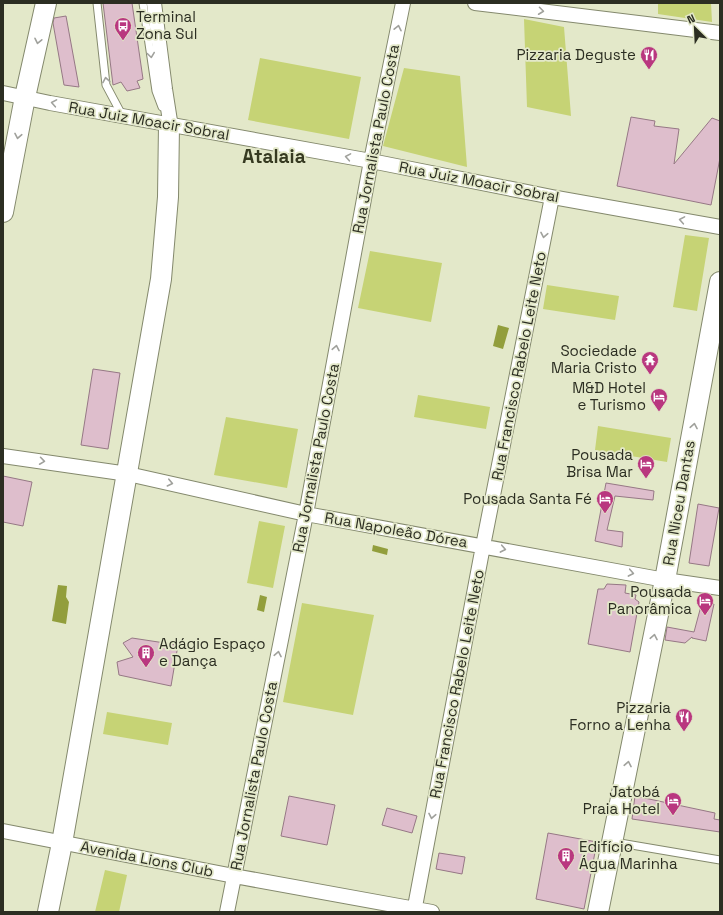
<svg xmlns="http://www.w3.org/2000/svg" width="723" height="915" font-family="'Space Grotesk',sans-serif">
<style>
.green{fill:#c6d375}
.water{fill:#929e3c}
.building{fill:#debecc;stroke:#967885}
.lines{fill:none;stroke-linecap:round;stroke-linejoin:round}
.lane-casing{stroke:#84896d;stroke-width:9}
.street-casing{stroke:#84896d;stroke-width:16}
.secondary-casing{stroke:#84896d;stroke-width:22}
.lane{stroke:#fff;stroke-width:7}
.street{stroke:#fff;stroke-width:14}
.secondary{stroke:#fff;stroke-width:20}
.oneway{stroke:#a0a19c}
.labels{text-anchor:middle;stroke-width:3.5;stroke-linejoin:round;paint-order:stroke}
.poi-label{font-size:15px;fill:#2c2e22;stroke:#e3e8c9;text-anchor:end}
.street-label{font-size:15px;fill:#2c2e22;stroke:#e3e8c9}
.district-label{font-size:19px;font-weight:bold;fill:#363a21;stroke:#e3e8c9}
</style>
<rect width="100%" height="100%" fill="#e3e8c9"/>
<path class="green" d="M658,3H711L712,22L658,14Z
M524,19L564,27L571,116L527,107Z
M260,58L361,77L349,139L248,120Z
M404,68L460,76L467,167L383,146Z
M685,235L709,238L697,311L673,307Z
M370,251L442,263L431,322L358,308Z
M547,285L619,296L615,320L543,309Z
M418,395L490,407L486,429L414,417Z
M226,417L298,429L287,488L214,475Z
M598,426L671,438L667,462L595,450Z
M259,521L285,526L273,588L247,583Z
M302,603L374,615L353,715L283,702Z
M107,712L172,723L168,745L103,734Z
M105,870L127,875L119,912H95Z"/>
<path class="water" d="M498,325L509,328L503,349L493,346Z
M373,545L388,549L387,555L372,551Z
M58,585L67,586L66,597L69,602L66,624L52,621Z
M260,595L267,597L264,612L257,610Z"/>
<path class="building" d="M103,3H132L143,79L137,81L140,88L127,91L121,82L113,85Z
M66,16L79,87L64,85L53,23L54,18Z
M631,117L655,121L654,126L679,129L674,164L712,118L720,121V158L711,205L617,186Z
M93,369L120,373L108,449L81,445Z
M3,476L32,482L23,526L3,522Z
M606,483L654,491L653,500L615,496L607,530L623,532L622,547L595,541Z
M698,504L719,508L709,566L689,563Z
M607,584L626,585L625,593L636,595L635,599L639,602L630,652L588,644L598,589H604Z
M714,604L706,641L692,638V637L685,643L665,640L667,627L694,632L701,606Z
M132,638L178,645L171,686L119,675L117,662L133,657L123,643Z
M289,796L335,805L327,845L281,836Z
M635,796L715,813L714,819L720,820V832L632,819Z
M387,808L417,816L412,833L382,825Z
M548,833L597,842L584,909L536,899Z
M439,853L465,857L462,874L436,869Z"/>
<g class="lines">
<defs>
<path id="lane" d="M97,3L106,85L122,115
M143,3L156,91L162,107
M614,842L720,860"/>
<path id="street" d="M154,3L165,89L170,121L169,125
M475,3L720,33
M3,93L50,103L371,161L552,197L720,227
M3,456L128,474L306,514L665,580L720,588
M3,831L234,876L432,912
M227,912L306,514L371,161L403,3
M414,912L483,546L552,197"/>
<path id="secondary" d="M3,212L25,97L46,3
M48,912L62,843L161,279L168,197L169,125
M598,912L665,580L720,282"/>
</defs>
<use href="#lane" class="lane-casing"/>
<use href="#street" class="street-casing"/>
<use href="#secondary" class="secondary-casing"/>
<use href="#lane" class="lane"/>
<use href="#street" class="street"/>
<use href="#secondary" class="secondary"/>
</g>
<defs><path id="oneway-chevron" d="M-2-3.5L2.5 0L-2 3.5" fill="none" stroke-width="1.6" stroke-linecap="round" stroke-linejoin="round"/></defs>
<g class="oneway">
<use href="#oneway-chevron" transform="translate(541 11) rotate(7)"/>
<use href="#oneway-chevron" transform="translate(398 28) rotate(-78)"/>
<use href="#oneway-chevron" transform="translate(38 41) rotate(102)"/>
<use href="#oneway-chevron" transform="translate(151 55) rotate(82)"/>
<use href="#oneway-chevron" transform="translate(106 80) rotate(-100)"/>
<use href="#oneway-chevron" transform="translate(54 103) rotate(-170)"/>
<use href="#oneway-chevron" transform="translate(18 136) rotate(101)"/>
<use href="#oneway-chevron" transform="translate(348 157) rotate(-170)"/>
<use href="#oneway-chevron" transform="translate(682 220) rotate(-170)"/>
<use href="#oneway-chevron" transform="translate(544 235) rotate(101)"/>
<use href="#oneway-chevron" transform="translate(336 348) rotate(-79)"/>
<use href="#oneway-chevron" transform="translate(694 426) rotate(-80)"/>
<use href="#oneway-chevron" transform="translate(42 461) rotate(8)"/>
<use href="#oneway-chevron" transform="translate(170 483) rotate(13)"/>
<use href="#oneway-chevron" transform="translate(503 549) rotate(11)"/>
<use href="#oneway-chevron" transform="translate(631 573) rotate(11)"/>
<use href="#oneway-chevron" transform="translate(654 637) rotate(-79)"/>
<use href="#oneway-chevron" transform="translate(278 654) rotate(-79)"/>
<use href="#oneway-chevron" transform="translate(628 764) rotate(-79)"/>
<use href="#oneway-chevron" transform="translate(432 816) rotate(101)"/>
</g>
<defs>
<symbol id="bus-pin" viewBox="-11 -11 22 30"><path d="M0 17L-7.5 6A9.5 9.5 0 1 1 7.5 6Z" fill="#b9377f" stroke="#e3e8c9"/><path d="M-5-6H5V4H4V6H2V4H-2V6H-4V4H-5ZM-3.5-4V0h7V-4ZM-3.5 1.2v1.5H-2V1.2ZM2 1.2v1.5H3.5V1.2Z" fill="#fff"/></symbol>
<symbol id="restaurant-pin" viewBox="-11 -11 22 30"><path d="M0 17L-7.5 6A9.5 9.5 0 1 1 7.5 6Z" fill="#b9377f" stroke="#e3e8c9"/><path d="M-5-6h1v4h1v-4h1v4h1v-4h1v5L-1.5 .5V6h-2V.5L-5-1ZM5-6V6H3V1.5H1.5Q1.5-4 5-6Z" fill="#fff"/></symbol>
<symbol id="temple-pin" viewBox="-11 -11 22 30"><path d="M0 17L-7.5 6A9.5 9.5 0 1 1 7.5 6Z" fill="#b9377f" stroke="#e3e8c9"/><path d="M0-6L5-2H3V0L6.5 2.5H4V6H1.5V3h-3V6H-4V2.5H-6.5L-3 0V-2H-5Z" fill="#fff"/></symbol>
<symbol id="hotel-pin" viewBox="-11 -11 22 30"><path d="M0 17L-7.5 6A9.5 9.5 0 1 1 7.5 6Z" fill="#b9377f" stroke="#e3e8c9"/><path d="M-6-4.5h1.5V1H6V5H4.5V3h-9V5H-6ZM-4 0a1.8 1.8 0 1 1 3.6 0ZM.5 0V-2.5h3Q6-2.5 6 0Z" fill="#fff"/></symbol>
<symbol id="building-pin" viewBox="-11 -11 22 30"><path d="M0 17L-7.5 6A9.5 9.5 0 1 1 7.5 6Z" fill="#b9377f" stroke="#e3e8c9"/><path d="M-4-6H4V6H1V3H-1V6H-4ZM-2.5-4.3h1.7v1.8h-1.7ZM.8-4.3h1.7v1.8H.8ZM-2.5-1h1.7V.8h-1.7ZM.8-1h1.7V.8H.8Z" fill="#fff"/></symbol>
</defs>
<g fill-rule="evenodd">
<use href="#bus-pin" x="113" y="16" width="20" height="27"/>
<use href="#restaurant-pin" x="639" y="45" width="20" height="27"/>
<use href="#temple-pin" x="640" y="350" width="20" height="27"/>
<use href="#hotel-pin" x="649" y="387" width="20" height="27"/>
<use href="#hotel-pin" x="636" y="454" width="20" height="27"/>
<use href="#hotel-pin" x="595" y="489" width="20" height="27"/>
<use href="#hotel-pin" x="695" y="591" width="20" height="27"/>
<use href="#building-pin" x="136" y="643" width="20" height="27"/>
<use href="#restaurant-pin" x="674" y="707" width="20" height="27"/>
<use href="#hotel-pin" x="663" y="791" width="20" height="27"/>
<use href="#building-pin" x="556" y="846" width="20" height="27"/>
</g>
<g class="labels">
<g class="poi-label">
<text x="136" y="22" text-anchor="start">Terminal<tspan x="136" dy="17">Zona Sul</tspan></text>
<text x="636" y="60">Pizzaria Deguste</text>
<text x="637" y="356">Sociedade<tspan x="637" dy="17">Maria Cristo</tspan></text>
<text x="646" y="393">M&amp;D Hotel<tspan x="646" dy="17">e Turismo</tspan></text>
<text x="633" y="460">Pousada<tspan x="633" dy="17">Brisa Mar</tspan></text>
<text x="592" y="504">Pousada Santa Fé</text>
<text x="692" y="597">Pousada<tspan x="692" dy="17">Panorâmica</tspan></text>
<text x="159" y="649" text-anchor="start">Adágio Espaço<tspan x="159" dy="17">e Dança</tspan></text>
<text x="671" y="713">Pizzaria<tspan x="671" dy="17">Forno a Lenha</tspan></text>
<text x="660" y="797">Jatobá<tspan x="660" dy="17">Praia Hotel</tspan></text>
<text x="579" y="852" text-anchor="start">Edifício<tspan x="579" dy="17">Água Marinha</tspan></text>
</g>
<g class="street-label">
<text transform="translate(149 121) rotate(10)" y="5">Rua Juiz Moacir Sobral</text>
<text transform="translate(376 139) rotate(-79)" y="5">Rua Jornalista Paulo Costa</text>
<text transform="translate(479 182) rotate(11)" y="5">Rua Juiz Moacir Sobral</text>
<text transform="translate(519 366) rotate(-79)" y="5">Rua Francisco Rabelo Leite Neto</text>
<text transform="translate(316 458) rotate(-79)" y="5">Rua Jornalista Paulo Costa</text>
<text transform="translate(679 503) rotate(-80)" y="5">Rua Niceu Dantas</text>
<text transform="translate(396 530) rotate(10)" y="5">Rua Napoleão Dórea</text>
<text transform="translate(457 684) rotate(-79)" y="5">Rua Francisco Rabelo Leite Neto</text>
<text transform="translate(254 776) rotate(-79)" y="5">Rua Jornalista Paulo Costa</text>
<text transform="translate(147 859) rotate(11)" y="5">Avenida Lions Club</text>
</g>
<g class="district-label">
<text x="274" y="163">Atalaia</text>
</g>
</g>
<rect width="723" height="915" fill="none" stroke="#2c2e22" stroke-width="8"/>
<g transform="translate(695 28) rotate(336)" stroke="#e3e8c9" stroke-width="3" paint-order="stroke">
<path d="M0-3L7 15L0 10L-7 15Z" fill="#2c2e22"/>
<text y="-6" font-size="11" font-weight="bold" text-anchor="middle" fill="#2c2e22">N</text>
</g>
</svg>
